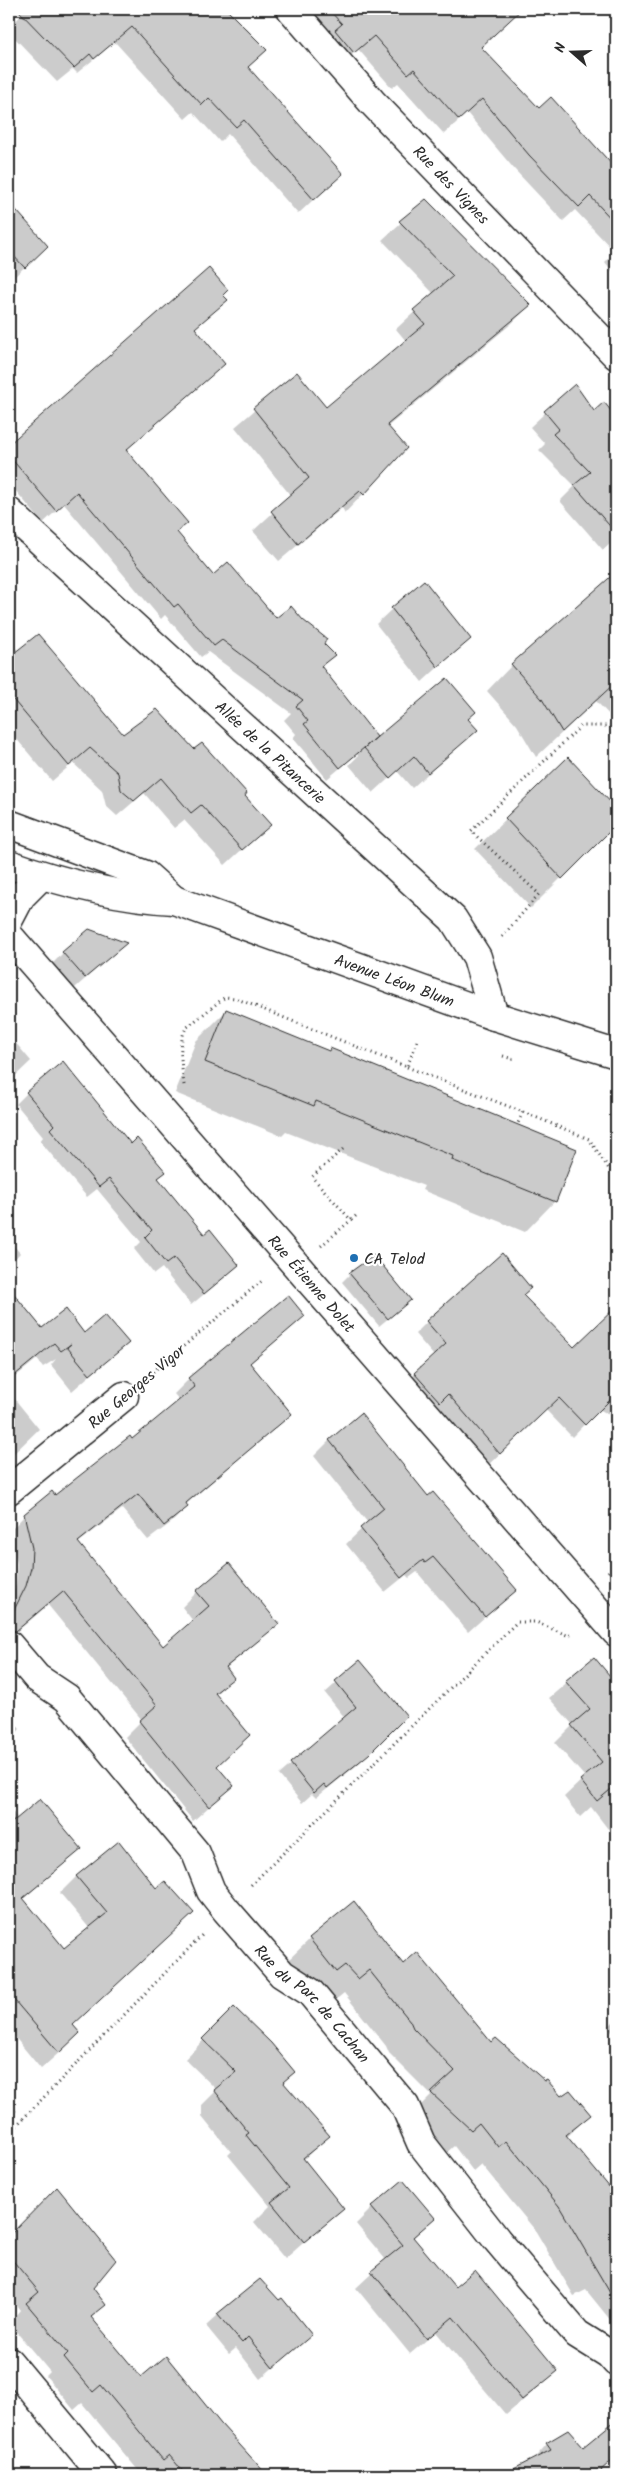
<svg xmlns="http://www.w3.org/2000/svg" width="625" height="2484" font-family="Kalam,sans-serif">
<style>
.shadow{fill:#0003}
.building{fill:#cbcbcb;stroke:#2b2b2b}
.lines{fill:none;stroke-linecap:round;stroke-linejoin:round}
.minor-casing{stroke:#2b2b2b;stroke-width:31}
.major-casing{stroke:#2b2b2b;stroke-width:31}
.path{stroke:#2b2b2b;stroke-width:3;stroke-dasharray:1 4;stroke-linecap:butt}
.minor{stroke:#fff;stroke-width:28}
.major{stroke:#fff;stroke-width:28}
.poi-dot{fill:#1f6fb2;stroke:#fff;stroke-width:2}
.labels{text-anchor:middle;stroke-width:4.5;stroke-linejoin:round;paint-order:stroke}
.street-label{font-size:16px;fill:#2b2b2b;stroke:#fff}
.poi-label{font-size:16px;fill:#2b2b2b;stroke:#fff;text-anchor:start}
</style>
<rect width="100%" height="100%" fill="#fff"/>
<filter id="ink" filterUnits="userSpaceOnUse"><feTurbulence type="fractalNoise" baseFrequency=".02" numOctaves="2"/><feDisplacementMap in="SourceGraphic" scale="10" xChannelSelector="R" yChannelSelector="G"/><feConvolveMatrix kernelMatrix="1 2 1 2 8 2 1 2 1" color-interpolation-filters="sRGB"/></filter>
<g filter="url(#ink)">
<path class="shadow" d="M28,9H219L230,20L232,17L247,29L266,50L247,68L341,174L298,214L228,134L220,142L193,112L185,119L115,42L77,73L73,69L57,82L9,32V27Z
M306,9H500L509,19L480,47L539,110L551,99L616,170V276L605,262L615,252L575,210L563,221L515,170L467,113L444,134L398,83L392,88L358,49L339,67Z
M426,200L530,305L511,324L387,427L363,494L345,513L342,508L279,561L253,531L291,496L235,427L297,374L326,409L406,341L396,329L434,294L382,240Z
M9,204L46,246L9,282Z
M209,270L226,300L194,329L223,364L125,451L187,523L177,533L212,577L276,620L323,644L333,655L320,667L372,743L467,719L476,730L412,788L397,771L373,793L349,765L358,756L357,754L327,779L293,738L296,734L284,720L291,713L208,652L201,657L165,615L161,619L64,504L43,523L9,483V445Z
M574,386L599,432L616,454V539L603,550L560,501L575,486L539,450L545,444L530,427Z
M603,585L616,600V722L596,701L536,757L517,725L487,691L512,665Z
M392,609L469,639L422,682L376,624Z
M14,647L123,736L194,751L243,796L269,825L225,865L184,820L174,828L144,793L117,816L106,806L102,790L73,763L52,781L9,730V652Z
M568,759L616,810V823L531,908L475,849Z
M125,944L68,994L47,969L63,953Z
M226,1011L470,1106L555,1201L525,1232L422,1190L424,1186L286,1132L282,1136L175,1093L196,1041Z
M9,1035L31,1061L9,1082Z
M27,1093L131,1145L164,1172L157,1179L204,1235L226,1276L191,1305L162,1268L154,1274L134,1249L141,1242L97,1189L87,1197L40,1141L43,1137L16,1104Z
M9,1240L20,1253L9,1265Z
M350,1274L401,1308L379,1326L342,1282Z
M9,1290L42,1329L127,1343L72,1391L51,1365L56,1359L43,1367L37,1359L9,1382Z
M522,1296L574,1349L616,1308V1419L599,1409L572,1437L546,1410L487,1466L403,1386L434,1356L415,1334L427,1322Z
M304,1316L249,1364L291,1414L185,1505L187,1507L172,1522L148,1540L122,1509L78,1543L162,1648L193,1621L182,1607L197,1592L277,1624L225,1669L233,1677L215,1695V1767L232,1786L193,1821L125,1737L142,1720L48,1605L9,1638V1607L16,1584L17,1564L10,1531L25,1515L55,1497L132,1440L180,1401L174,1394L189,1379Z
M9,1392L39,1429L9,1458Z
M330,1440L428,1498L515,1590L468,1632L417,1572L409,1578L406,1575L385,1592L346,1544L368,1523L314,1456Z
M594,1659L616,1685V1834L611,1827L608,1829L591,1807L580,1817L564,1797L585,1777L555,1743L573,1725L549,1698Z
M360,1662L405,1716L357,1765L316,1798L312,1794L302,1803L279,1775L345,1718L325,1693Z
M9,1716L20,1729L9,1741Z
M9,1807L18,1819L80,1849L23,1899L64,1950L90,1929L60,1893L77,1876L156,1890L72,2026L62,2050L41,2069L9,2030Z
M353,1903L403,1965L491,2043L561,2098L589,2115L566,2138L590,2180L616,2208V2327L586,2290L574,2296L535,2230L481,2164L473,2171L454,2146L446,2153L408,2118L431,2095L389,2053L386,2046L344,1993L333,2002L285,1963L310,1939Z
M234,2009L282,2083L328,2136L303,2160L343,2208L285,2259L254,2222L270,2206L228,2155L231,2152L202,2116V2105L217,2090L185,2059Z
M616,2019V2038L608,2027Z
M9,2101L17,2111L9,2119Z
M57,2189L91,2288L104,2305L91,2318L141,2379L220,2425L265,2475H142L82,2403L74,2410L46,2376L50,2372L9,2323L20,2310L9,2296V2237Z
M372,2208L433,2218L413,2238L455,2289L557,2371L506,2415L436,2332L410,2354L356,2288L386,2260L356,2224Z
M218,2315L310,2335L260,2379L236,2348L229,2354L206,2326Z
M605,2431L616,2443V2456L596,2475H505L532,2461L547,2444L582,2449Z"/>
<path class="building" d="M17,9H226L267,50L248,67L343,174L314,200L244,120L236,127L209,98L202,105L132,27L94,59L90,54L74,68Z
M328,9H522L481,47L539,108L551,97L616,169V224L590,196L579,207L529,155L482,99L459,120L414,69L408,74L374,36L354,53L335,30L342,24Z
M426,199L531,305L387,425L407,448L364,495L360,491L298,544L271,511L309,478L253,408L297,372L326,407L425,324L413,310L453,276L399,221Z
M9,202L48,246L25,268L9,251Z
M209,268L228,290L223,295L228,300L195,328L225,364L126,450L188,523L177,532L213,575L228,562L276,618L291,606L303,620L327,639L324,644L335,655L321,666L377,737L340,768L304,724L308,721L296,706L303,700L222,640L214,646L178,604L174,607L77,492L56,511L9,456V444Z
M575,384L594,411L604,402L616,417V533L574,485L590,472L553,434L559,429L544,411Z
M616,572V682L562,732L542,699L511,664Z
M424,580L471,639L438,667L391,608Z
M38,634L123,734L157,709L194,749L202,743L247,793L245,796L271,825L242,850L201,805L191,813L161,778L134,801L121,790L118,773L90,748L69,766L9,695V657Z
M447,678L476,712L468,719L478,730L428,773L414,756L390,778L364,748Z
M568,757L616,808V825L562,879L505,818Z
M89,929L127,943L85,978L62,952Z
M226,1009L329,1051L330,1048L577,1149L556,1202L452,1160L453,1156L316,1101L314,1106L205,1062Z
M63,1061L131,1144L137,1138L166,1172L158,1178L204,1234L210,1229L239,1265L204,1294L174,1258L166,1264L145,1237L152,1230L109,1179L99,1187L50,1129L54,1125L26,1092Z
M502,1253L531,1288L523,1295L574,1347L616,1307V1394L585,1425L559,1398L500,1454L448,1394L440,1402L414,1373L446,1344L426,1321Z
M374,1255L411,1300L388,1319L349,1273Z
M9,1288L42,1328L66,1309L84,1333L105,1315L129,1343L90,1375L67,1347L71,1344L61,1351L54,1343L9,1380Z
M288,1295L305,1316L250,1363L292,1414L186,1503L188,1507L164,1526L138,1494L78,1542L163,1646L209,1606L196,1591L229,1563L279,1624L226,1667L234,1678L215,1693L250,1735L217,1766L234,1786L209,1807L139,1721L157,1705L63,1591L16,1631L9,1630V1620L26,1586L31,1568L32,1548L24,1514L52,1491L55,1495L130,1436L132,1439L195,1387L188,1378Z
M361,1413L428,1496L433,1492L517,1590L485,1617L433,1557L425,1563L423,1560L401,1578L360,1528L384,1508L329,1440Z
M594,1657L616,1683V1785L597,1801L580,1780L602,1762L571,1725L590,1709L565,1681Z
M360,1660L407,1716L369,1754L327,1788L324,1784L314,1793L290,1763L356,1707L335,1681Z
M40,1799L82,1849L23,1898L64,1948L107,1913L76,1876L119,1841L156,1888L165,1881L194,1913L73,2025L80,2033L59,2053L9,1994V1825Z
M354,1901L403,1964L417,1952L491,2042L496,2038L545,2081L547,2080L561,2096L570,2090L591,2115L566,2135L616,2195V2303L559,2206L506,2141L498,2147L479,2123L471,2130L431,2093L455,2071L413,2028L410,2021L369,1970L358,1979L345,1965L336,1972L309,1938Z
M234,2007L271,2043L295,2072L283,2082L330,2136L303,2158L344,2209L304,2242L271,2202L289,2188L246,2135L249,2133L214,2090L236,2072L202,2039Z
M403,2180L435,2218L413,2237L455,2287L475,2270L558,2371L522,2400L453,2317L427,2339L371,2271L403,2245L371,2207Z
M57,2187L116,2260L93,2288L106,2305L91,2317L141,2377L166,2356L221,2424L267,2475H186L169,2455L163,2460L101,2385L93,2392L64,2357L68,2353L26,2303L39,2292L9,2256V2236Z
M260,2279L279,2300L282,2298L312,2335L273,2368L248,2337L242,2343L217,2314Z
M616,2420V2457L601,2470L605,2475H502L551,2450L546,2443L568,2430L583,2447Z"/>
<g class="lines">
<defs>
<g id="minor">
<path id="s1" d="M291,9L372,102L616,355"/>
<path id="s2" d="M9,512L453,919L477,957L494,1016"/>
<path d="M9,919L21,896L41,876"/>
<path id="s3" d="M9,936L616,1632"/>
<path d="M9,1490L124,1396"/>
<path id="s4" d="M9,1645L37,1678L67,1698L196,1853L211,1891L226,1910L282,1974L310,1992L405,2106L421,2143L497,2240L577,2334L609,2354L616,2362"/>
<path d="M9,2362L103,2475"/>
</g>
<g id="major">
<path d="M9,824L146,875L174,900"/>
<path id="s5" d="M9,864C63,883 117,897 174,900L494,1016L616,1054"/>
</g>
</defs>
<use href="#minor" class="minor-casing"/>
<use href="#major" class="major-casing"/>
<path class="path" d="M502,937L539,894L471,831L581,726H616
M503,1056L516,1060
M407,1067L523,1112L518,1123
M184,1085C182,1066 177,1045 186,1028L225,997L235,998L407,1067L417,1041
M523,1112L589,1139L611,1172
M343,1149L312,1177L351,1220
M321,1246L357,1215
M149,1375L263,1280
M608,1572L616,1564
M251,1885L517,1622H536L569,1636L573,1633
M9,2133L204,1933"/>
<use href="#minor" class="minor"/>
<use href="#major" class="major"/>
</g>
</g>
<circle class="poi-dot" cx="354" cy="1258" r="5"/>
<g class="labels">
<g class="street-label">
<text dy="6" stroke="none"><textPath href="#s1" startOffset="238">Rue des Vignes</textPath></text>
<text dy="6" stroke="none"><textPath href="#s2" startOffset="355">Allée de la Pitancerie</textPath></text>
<text dy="6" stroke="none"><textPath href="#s5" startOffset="404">Avenue Léon Blum</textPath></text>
<text dy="6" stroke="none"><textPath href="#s3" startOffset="461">Rue Étienne Dolet</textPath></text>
<text transform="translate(136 1386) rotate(-40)" y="6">Rue Georges Vigor</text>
<text dy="6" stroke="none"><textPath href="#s4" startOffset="474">Rue du Parc de Cachan</textPath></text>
</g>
<g class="poi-label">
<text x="364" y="1264">CA Telod</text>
</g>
</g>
<rect width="625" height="2484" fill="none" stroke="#fff" stroke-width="30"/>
<rect x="15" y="15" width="595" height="2454" fill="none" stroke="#2b2b2b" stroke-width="2" filter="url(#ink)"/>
<g transform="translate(572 52) rotate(290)" stroke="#ffffff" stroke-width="4" paint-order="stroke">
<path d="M0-4L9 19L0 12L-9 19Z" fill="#2b2b2b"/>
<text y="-8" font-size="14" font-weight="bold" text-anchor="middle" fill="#2b2b2b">N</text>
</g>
</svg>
